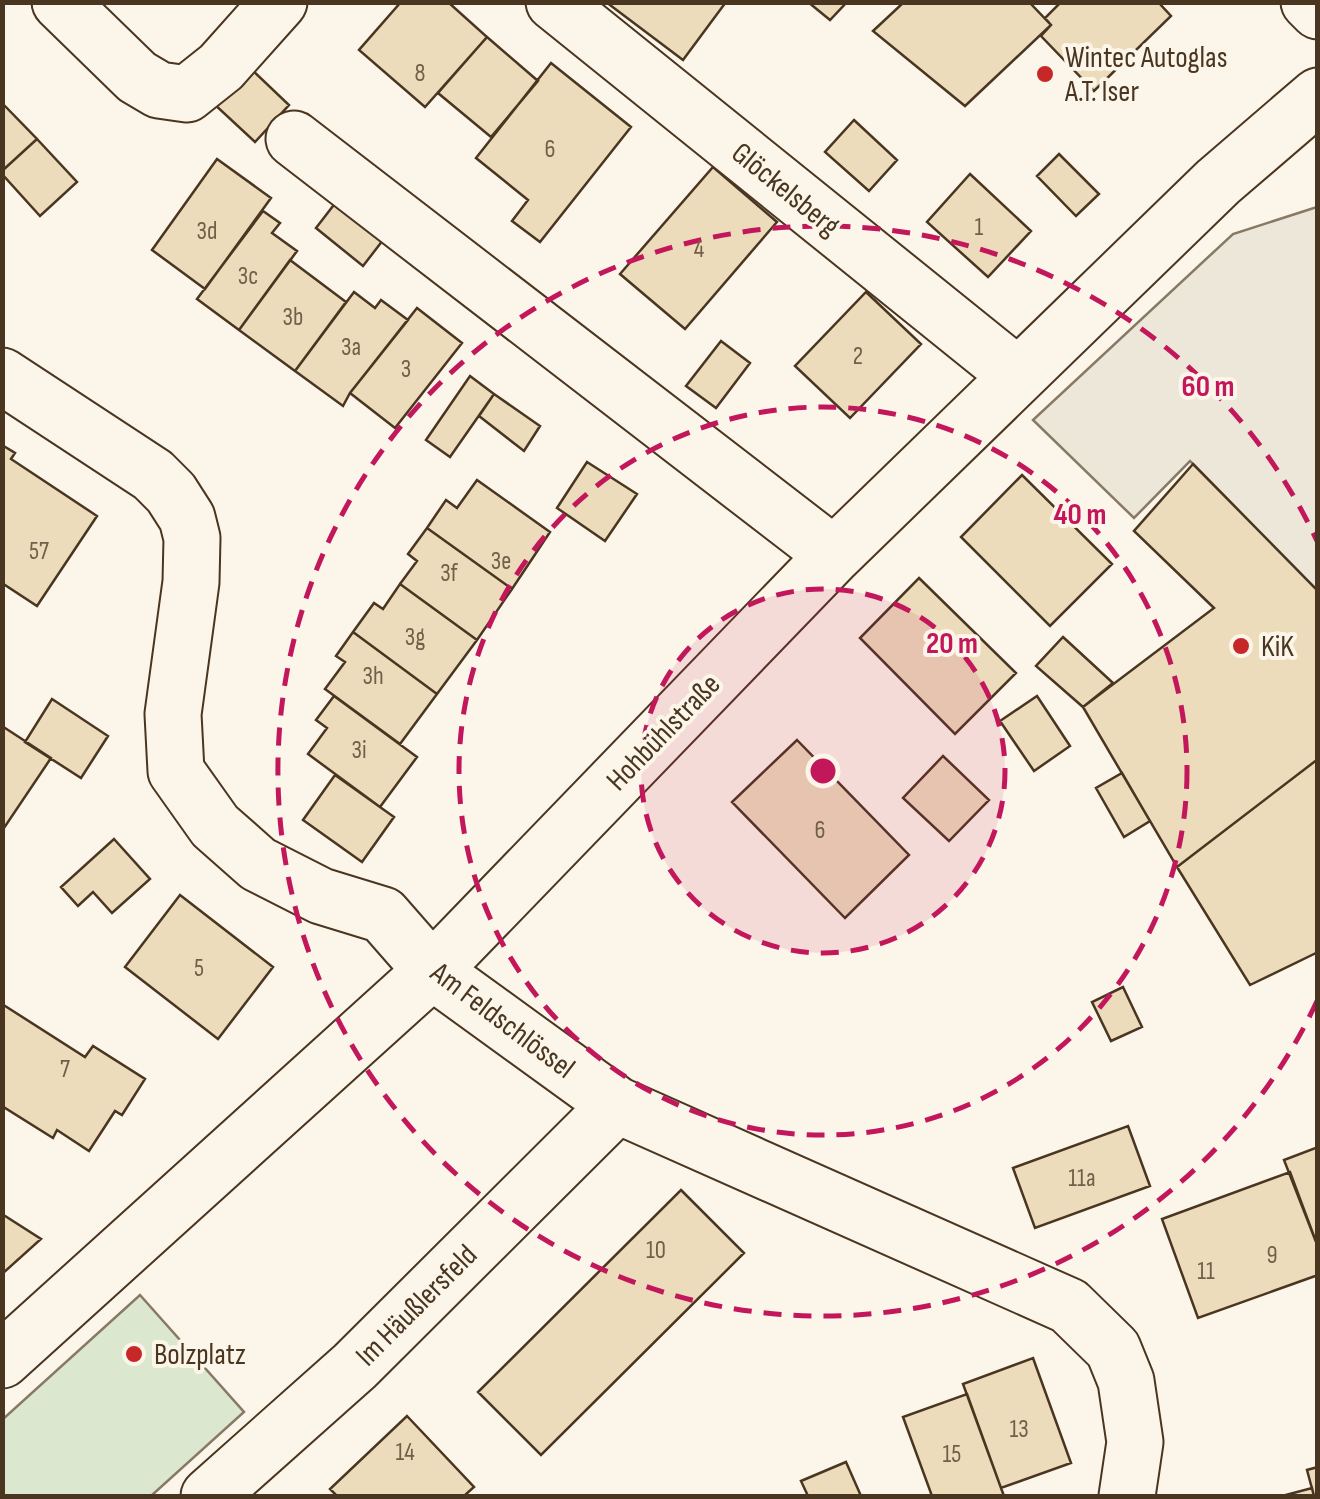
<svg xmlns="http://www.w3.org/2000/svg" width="1320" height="1499" font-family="'Sofia Sans Condensed',sans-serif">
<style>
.green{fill:#dce7d0;stroke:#887966;stroke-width:2.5}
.parking{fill:#ede7d9;stroke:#887966;stroke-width:2.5}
.building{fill:#ecdcbc;stroke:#4a3520;stroke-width:2.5}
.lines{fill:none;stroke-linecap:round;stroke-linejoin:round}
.minor-casing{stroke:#4a3520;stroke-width:59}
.minor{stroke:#fbf6e9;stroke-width:55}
.ring{fill:none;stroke:#c2185b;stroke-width:5;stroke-dasharray:18 12}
.poi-dot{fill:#c62828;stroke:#fbf6e9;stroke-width:4}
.labels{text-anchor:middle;stroke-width:8;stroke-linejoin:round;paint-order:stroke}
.number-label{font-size:25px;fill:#725f47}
.poi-label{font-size:30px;fill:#4a3520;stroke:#fbf6e9;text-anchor:start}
.street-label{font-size:30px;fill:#4a3520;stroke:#fbf6e9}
.centre{fill:#c2185b;stroke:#fbf6e9;stroke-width:5}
.ring-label{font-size:30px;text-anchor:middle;font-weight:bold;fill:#c2185b;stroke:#fbf6e9;stroke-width:8;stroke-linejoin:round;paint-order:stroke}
</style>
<rect width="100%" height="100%" fill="#fbf6e9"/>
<path class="green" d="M140,1295L244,1412L151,1496H3V1419Z"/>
<path class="parking" d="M1317,207V591L1190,461L1134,518L1033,420L1233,234Z"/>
<path class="building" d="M401,2H448L487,37L425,107L359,50Z
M606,2H726L683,60Z
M808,2H847L830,20Z
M904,2H1029L1051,25L965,106L873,31Z
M1061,2H1158L1171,16L1094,91L1041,36L1051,25L1045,18Z
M487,37L538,81L491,137L438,93Z
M551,63L631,127L540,242L512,221L528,200L476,158Z
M248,66L289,105L255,142L213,103Z
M2,103L37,139L2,171Z
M854,120L897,160L869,191L825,152Z
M37,139L77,182L40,216L2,174V171Z
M1059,154L1099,194L1076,216L1037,176Z
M217,159L271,198L205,289L152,250Z
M713,167L777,222L685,329L620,274Z
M970,174L1031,231L988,277L927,222Z
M343,193L390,231L363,266L316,228Z
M263,211L280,223L272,233L297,251L239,330L197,299Z
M290,260L346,302L295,371L239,330Z
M354,292L375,308L381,300L408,320L350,393L343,406L295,371Z
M866,292L921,344L850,418L795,366Z
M417,308L462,343L395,428L350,393Z
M721,341L750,363L716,408L686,386Z
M470,376L494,394L450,457L426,440Z
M494,394L540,426L524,451L479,416Z
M2,445L15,453L11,459L97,516L37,606L2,583Z
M587,462L637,494L605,541L557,508Z
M1193,464L1318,591V759L1177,867L1083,707L1214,608L1134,531Z
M1022,475L1112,564L1050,626L961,537Z
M477,480L550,532L512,589L427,528L446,500L457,508Z
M427,528L512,589L477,640L400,584L417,561L408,554Z
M919,578L1016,673L955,734L860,638Z
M400,584L477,640L437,694L353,632L374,603L383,609Z
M353,632L437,694L400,744L325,689L345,662L336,656Z
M1063,637L1113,683L1083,707L1036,666Z
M334,696L417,757L380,807L308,754L327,728L316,720Z
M1037,696L1070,746L1034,771L1000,721Z
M52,699L108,736L81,778L25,742Z
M2,726L51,758L2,831Z
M797,740L909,855L845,918L732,802Z
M943,756L989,800L949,841L903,798Z
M1318,759V952L1250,985L1177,867Z
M1122,773L1150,821L1124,837L1096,788Z
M335,775L394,817L362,862L303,820Z
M114,839L150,879L112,913L93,892L78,906L61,887Z
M180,895L273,967L218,1039L125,967Z
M1123,987L1142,1027L1111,1041L1092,1002Z
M2,1004L85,1057L93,1046L145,1079L122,1115L115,1111L89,1151L57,1130L53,1138L2,1106Z
M1128,1126L1150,1186L1035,1228L1013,1168Z
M1318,1147V1247L1284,1160Z
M1290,1172L1318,1247V1275L1198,1318L1162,1219Z
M681,1190L744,1253L541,1455L478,1392Z
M2,1214L41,1239L2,1274Z
M1033,1358L1071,1463L1001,1488L963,1384Z
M967,1394L1001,1488L1004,1496H932L903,1417Z
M407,1416L474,1487L464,1496H337L330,1489Z
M846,1462L861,1496H808L801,1481Z
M1318,1467V1496H1314L1307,1470Z
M1312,1488L1314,1496H1282Z"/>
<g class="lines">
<defs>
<path id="minor" d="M60,2L137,77L159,90L187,94L221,67L279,2
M554,2L1017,375
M1309,2L1318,11
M294,139L834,555
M2,376L153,475L171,493L187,518L192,538L191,582L173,714L176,771L215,826L258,864L321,896L383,915L432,971L617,1105L1069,1306L1113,1349L1126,1381L1135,1442L1127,1496
M2,1360L432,971L834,555L1218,182L1318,96
M209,1496L355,1366L617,1105"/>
</defs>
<use href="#minor" class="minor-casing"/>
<use href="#minor" class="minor"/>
</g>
<circle cx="823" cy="771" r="182" fill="#c2185b" fill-opacity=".12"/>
<g class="ring">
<circle cx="823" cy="771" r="182"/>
<circle cx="823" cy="771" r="364"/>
<path d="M1317 1001A545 545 0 1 1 1317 541"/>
</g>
<g class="poi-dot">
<circle cx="1045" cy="74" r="10"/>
<circle cx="1241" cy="646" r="10"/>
<circle cx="134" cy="1354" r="10"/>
</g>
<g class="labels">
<g class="number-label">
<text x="420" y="81">8</text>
<text x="550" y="157">6</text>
<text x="979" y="235">1</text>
<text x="207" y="239">3d</text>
<text x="699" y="257">4</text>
<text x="248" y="284">3c</text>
<text x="293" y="325">3b</text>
<text x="351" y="355">3a</text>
<text x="858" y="364">2</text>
<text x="406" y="377">3</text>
<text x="39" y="559">57</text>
<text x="501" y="569">3e</text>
<text x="449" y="581">3f</text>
<text x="415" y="645">3g</text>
<text x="373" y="684">3h</text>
<text x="359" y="758">3i</text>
<text x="820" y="838">6</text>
<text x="199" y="976">5</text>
<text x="65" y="1077">7</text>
<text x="1082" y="1186">11a</text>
<text x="656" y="1258">10</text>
<text x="1272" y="1263">9</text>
<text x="1206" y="1279">11</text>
<text x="1019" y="1437">13</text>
<text x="405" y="1460">14</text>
<text x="952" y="1462">15</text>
</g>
<g class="poi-label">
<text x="1065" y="67">Wintec Autoglas<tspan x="1065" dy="34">A.T. Iser</tspan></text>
<text x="1261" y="656">KiK</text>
<text x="154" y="1364">Bolzplatz</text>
</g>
<g class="street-label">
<text transform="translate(786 189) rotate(39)" y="10">Glöckelsberg</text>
<text transform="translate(663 732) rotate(-46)" y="10">Hohbühlstraße</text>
<text transform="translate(503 1020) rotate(37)" y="10">Am Feldschlössel</text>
<text transform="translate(416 1305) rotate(-45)" y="10">Im Häußlersfeld</text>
</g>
</g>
<circle cx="823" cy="771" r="15" class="centre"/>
<g class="ring-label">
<text x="1208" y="396">60 m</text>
<text x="1080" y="524">40 m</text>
<text x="952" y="653">20 m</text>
</g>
<rect width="1320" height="1499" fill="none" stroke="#4a3520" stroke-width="10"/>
</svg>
